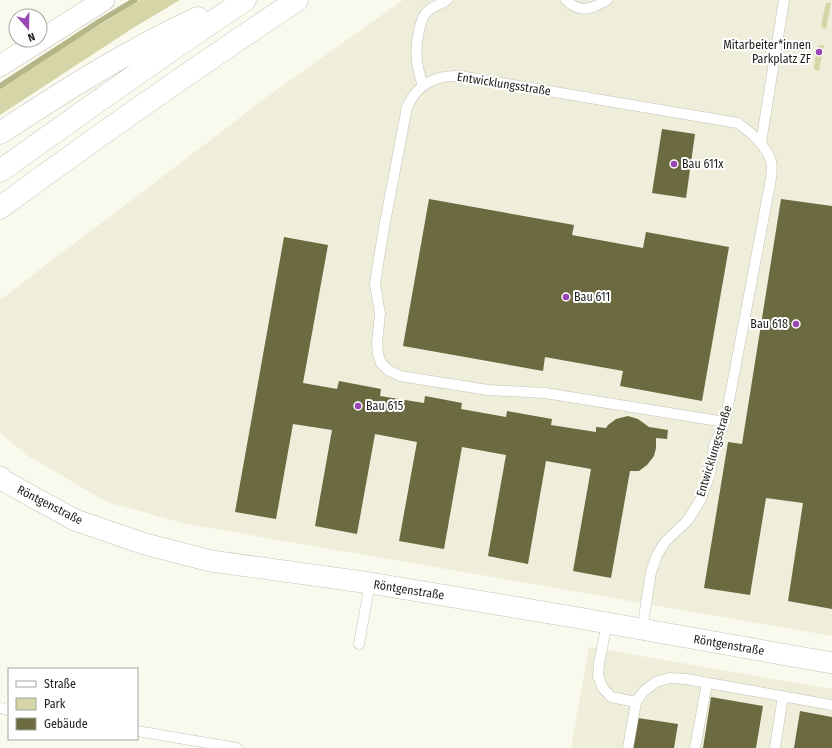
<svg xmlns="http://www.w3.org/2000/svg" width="832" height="748" font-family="'Fira Sans Condensed',sans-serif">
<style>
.built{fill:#eeeeda}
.green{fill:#d6d5a8}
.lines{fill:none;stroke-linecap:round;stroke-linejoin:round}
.stream{stroke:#b6b588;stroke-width:5.5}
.building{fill:#6b6a40}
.service-casing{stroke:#c2c2b7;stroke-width:11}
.minor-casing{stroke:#c2c2b7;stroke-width:22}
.motorway-casing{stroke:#c2c2b7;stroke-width:23}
.service{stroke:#fff;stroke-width:10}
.minor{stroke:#fff;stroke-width:21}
.motorway{stroke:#fff;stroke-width:22}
.poi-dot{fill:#9846b4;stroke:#fff;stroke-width:1.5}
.labels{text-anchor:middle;stroke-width:4;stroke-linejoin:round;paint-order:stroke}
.poi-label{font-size:12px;fill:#1f1f1a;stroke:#fff;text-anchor:start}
.street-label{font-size:12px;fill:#1f1f1a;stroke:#fff}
</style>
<rect width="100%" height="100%" fill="#f9f9ed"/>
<path class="built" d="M403,0H832V636L187,524L107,502L28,456L0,433V300L271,94Z
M589,647L832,689V748H571Z"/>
<path class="green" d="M140,0H180L133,28L0,115V86Z
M826,3H831L826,29L823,28L821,25Z
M820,45H824L819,71L815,70L814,67L817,47Z"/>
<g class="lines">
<path class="stream" d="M0,86L100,21L135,0"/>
</g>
<path class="building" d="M662,129L695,134L686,198L652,193Z
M429,199L574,225L572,235L643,248L646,232L729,247L702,401L620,386L623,371L545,357L543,371L403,346Z
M781,199L832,206V609L788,601L803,503L766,498L750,595L704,588L728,442L742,444Z
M284,237L328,245L303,383L337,389L339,381L381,389L380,396L424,403L425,396L462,403L461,409L506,417L507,411L552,419L551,425L596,432V427L606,428L608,425L616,419L628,416L638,419L649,427L668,430L667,439L656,438V448L654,456L647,465L639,471H630L611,578L573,571L591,469L546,461L528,564L488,556L506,455L462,447L444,549L399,541L417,442L375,434L357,534L315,526L332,430L293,424L276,519L235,512Z
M711,697L763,706L756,748H703Z
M800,711L832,717V748H794Z
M638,718L678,724L674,748H633Z"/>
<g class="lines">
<defs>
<path id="service" d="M566,0C580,14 592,9 607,0
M423,86C416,65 414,49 420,27C421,23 423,16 426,13C431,7 441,4 447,0
M761,143L784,0
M607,623L599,663L598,676L603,688L611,697L636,702
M642,630L651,572L657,555L665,542L688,520L701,499L711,470L714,445L725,422L770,184C771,177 773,168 771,161C766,145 752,133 738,123L460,76C434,75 418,84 407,107L383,233L375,284L380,314L377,343L378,354L381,363L388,370L400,376L488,390L545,393L725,422
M359,644L370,583
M0,708L9,710
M137,731L237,748
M628,748L636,702L644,691L656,682L669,678L686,679L832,705
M695,748L707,683
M775,748L783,696"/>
<path id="minor" d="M0,66L104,0
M0,477L4,481L75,520L145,544L211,561L370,583L579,618L832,663"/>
<path id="motorway" d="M0,133C64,91 128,50 198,18
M0,171C81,113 162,55 245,0
M0,208C97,136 197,67 297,0"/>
</defs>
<use href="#service" class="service-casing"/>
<use href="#minor" class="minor-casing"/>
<use href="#motorway" class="motorway-casing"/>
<use href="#service" class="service"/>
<use href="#minor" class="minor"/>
<use href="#motorway" class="motorway"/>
</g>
<g class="poi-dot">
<circle cx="819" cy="52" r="4"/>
<circle cx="674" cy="164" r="4"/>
<circle cx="566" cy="297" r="4"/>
<circle cx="796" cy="324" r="4"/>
<circle cx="358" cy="406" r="4"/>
</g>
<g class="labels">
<g class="poi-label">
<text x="811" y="49" text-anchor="end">Mitarbeiter*innen<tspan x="811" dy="14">Parkplatz ZF</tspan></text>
<text x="682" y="168">Bau 611x</text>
<text x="574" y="301">Bau 611</text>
<text x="788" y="328" text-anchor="end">Bau 618</text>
<text x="366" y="410">Bau 615</text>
</g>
<g class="street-label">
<text transform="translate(504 84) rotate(9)" y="4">Entwicklungsstraße</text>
<text transform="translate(714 451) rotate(-73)" y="4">Entwicklungsstraße</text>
<text transform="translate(50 505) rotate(27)" y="4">Röntgenstraße</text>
<text transform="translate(409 590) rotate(9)" y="4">Röntgenstraße</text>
<text transform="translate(729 645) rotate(10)" y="4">Röntgenstraße</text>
</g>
</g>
<rect x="8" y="668" width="130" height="72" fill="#ffffff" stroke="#a5a5a3"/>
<rect x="16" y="681" width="20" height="6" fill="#ffffff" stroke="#a5a5a3"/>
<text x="44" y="688" font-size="12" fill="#1f1f1a">Straße</text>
<rect x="16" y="698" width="20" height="12" fill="#d6d5a8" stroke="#a5a5a3"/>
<text x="44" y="708" font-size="12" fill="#1f1f1a">Park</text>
<rect x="16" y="718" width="20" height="12" fill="#6b6a40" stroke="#a5a5a3"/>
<text x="44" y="728" font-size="12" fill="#1f1f1a">Gebäude</text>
<g transform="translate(28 28) rotate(160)"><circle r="19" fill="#ffffff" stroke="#a5a5a3"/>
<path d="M0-3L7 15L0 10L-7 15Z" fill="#9846b4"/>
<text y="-6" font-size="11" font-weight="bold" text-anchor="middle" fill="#1f1f1a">N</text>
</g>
</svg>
